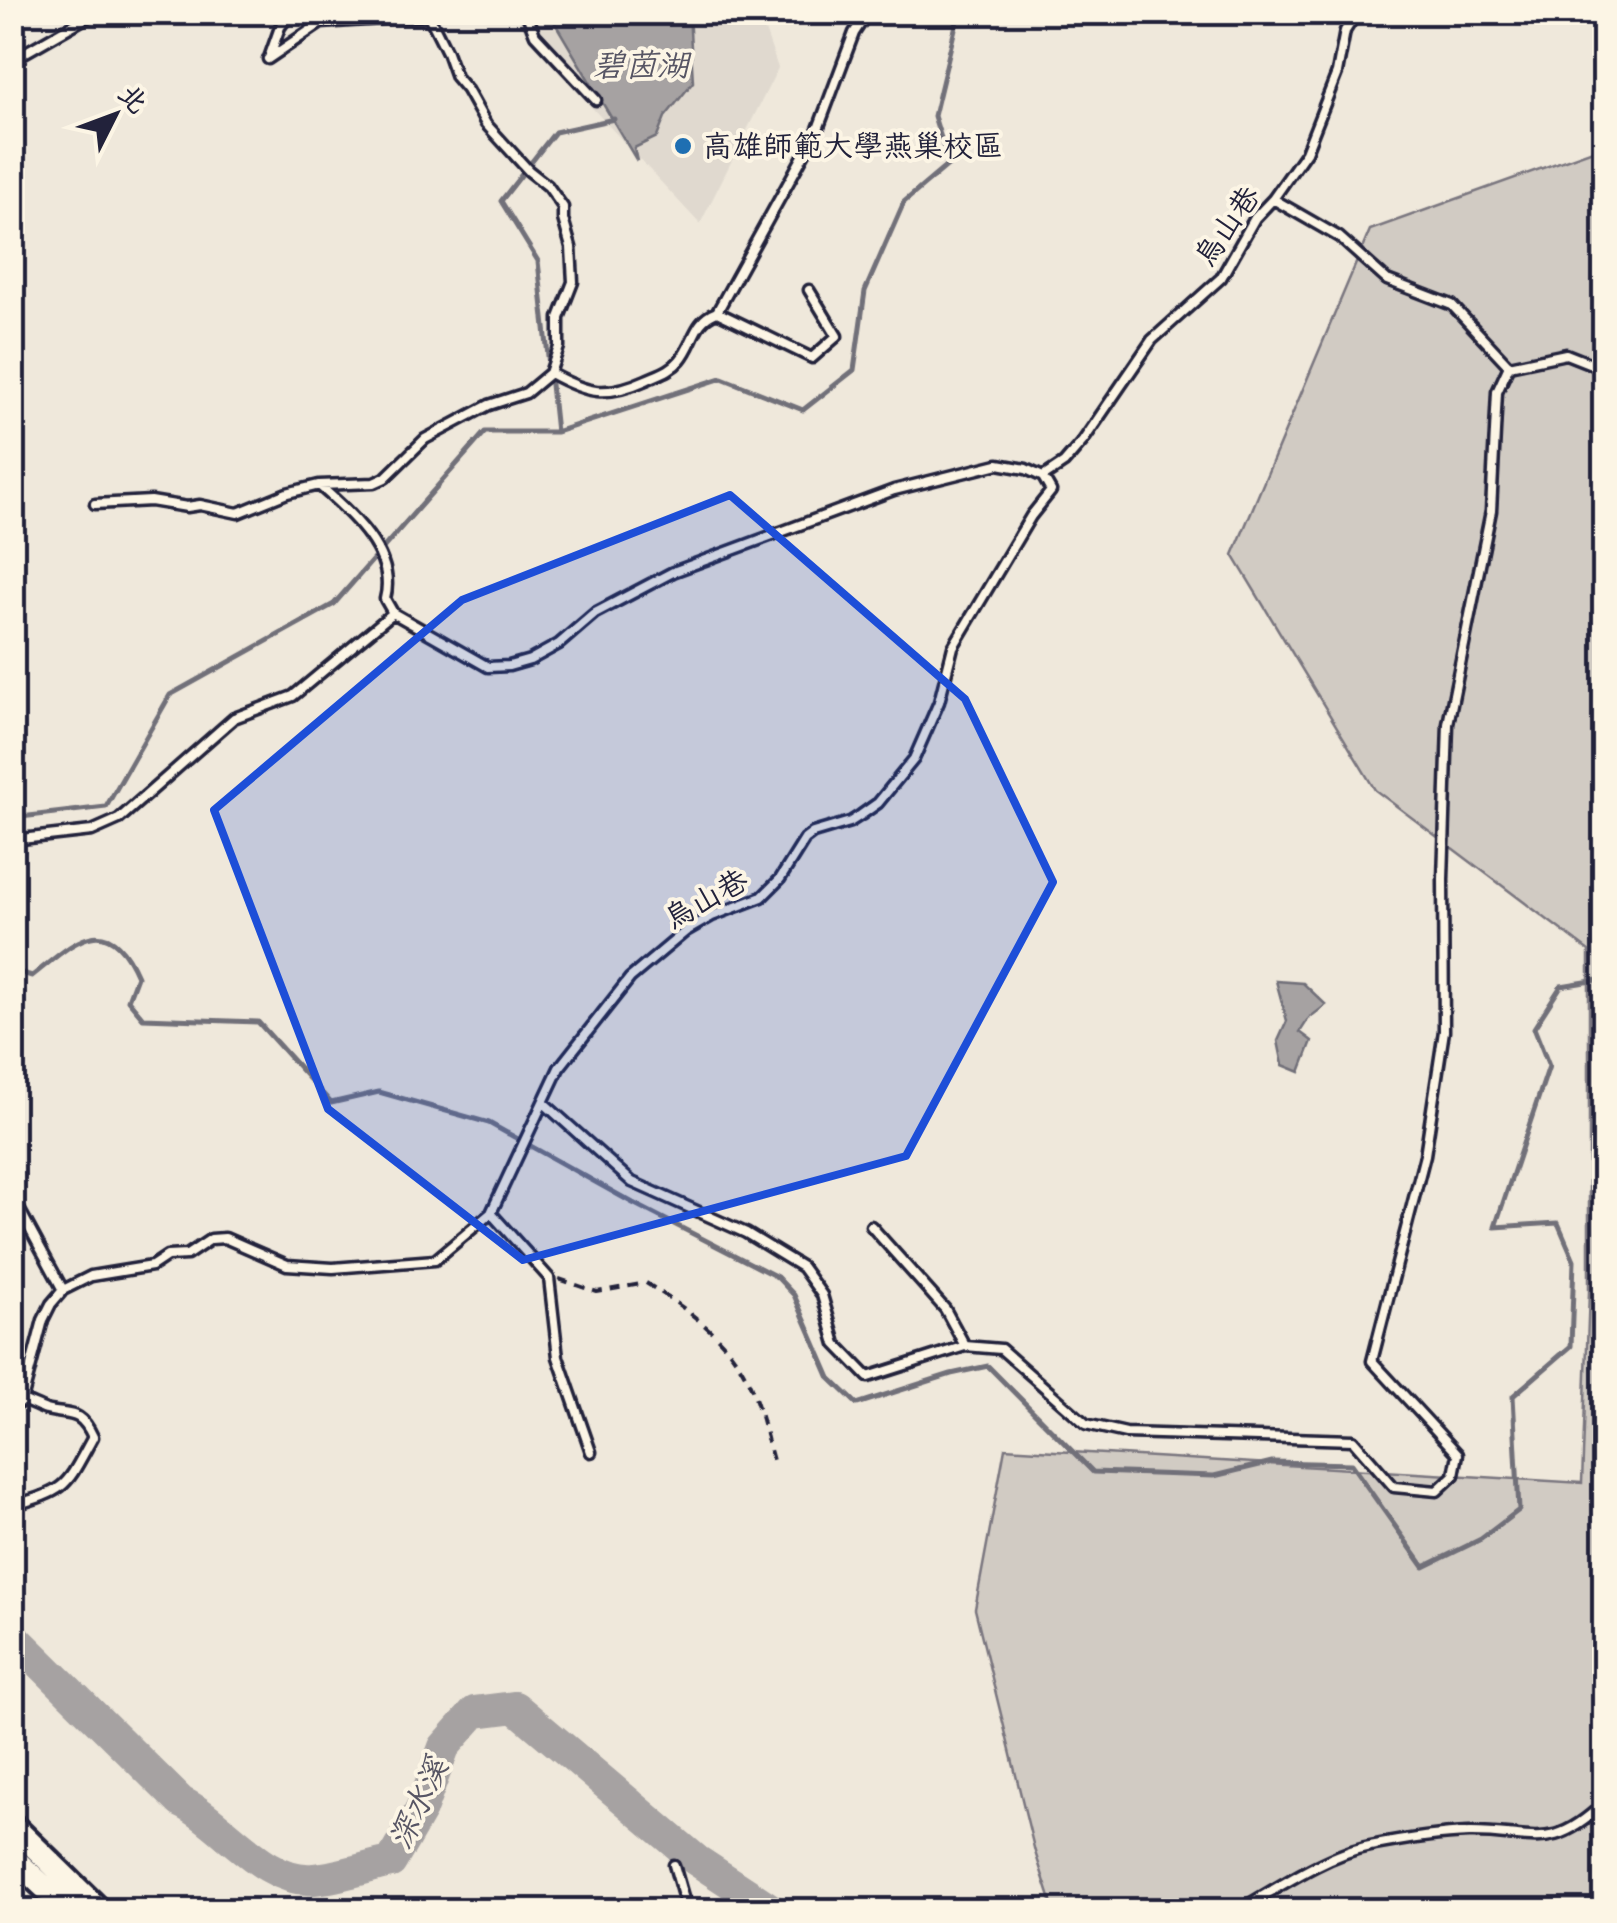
<svg xmlns="http://www.w3.org/2000/svg" width="1617" height="1923" font-family="'Patrick Hand','LXGW WenKai TC',sans-serif">
<style>
.built{fill:#e0d9cf}
.green{fill:#d1cbc3;stroke:#7a767f;stroke-width:2.5}
.water{fill:#a6a2a2;stroke:#716f79;stroke-width:2.5}
.lines{fill:none;stroke-linecap:round;stroke-linejoin:round}
.stream{stroke:#716f79;stroke-width:5}
.river{stroke:#a6a2a2;stroke-width:32}
.service-casing{stroke:#22223b;stroke-width:15}
.primary-casing{stroke:#22223b;stroke-width:30}
.path{stroke:#22223b;stroke-width:4;stroke-dasharray:10 8;stroke-linecap:butt}
.service{stroke:#fcf5e5;stroke-width:8}
.primary{stroke:#fcf5e5;stroke-width:22}
.marked{fill:#1d4ed8;fill-opacity:0.2;stroke:#1d4ed8;stroke-width:8;stroke-linejoin:round}
.poi-dot{fill:#1f6fb2;stroke:#fcf5e5;stroke-width:4}
.labels{text-anchor:middle;stroke-width:8;stroke-linejoin:round;paint-order:stroke}
.poi-label{font-size:30px;fill:#22223b;stroke:#fcf5e5;text-anchor:start}
.street-label{font-size:30px;fill:#22223b;stroke:#fcf5e5}
.water-label{font-size:32px;font-style:italic;fill:#575564;stroke:#fcf5e5}
</style>
<rect width="100%" height="100%" fill="#efe8db"/>
<filter id="ink" filterUnits="userSpaceOnUse"><feTurbulence type="fractalNoise" baseFrequency=".01" numOctaves="2"/><feDisplacementMap in="SourceGraphic" scale="20" xChannelSelector="R" yChannelSelector="G"/><feConvolveMatrix kernelMatrix="1 2 1 2 8 2 1 2 1" color-interpolation-filters="sRGB"/></filter>
<g filter="url(#ink)">
<path class="built" d="M515,13H759L778,68L700,224L530,41Z"/>
<path class="green" d="M1604,146V1910H1054L1035,1852L975,1609L1005,1448L1582,1483L1589,1292V951L1375,790L1233,555L1370,230Z"/>
<path class="water" d="M549,13H689L693,82L665,117L657,137L634,148L637,161Z
M1276,981L1303,983L1326,1005L1309,1018L1300,1032L1312,1041L1300,1072L1283,1065L1278,1041L1287,1021Z"/>
<g class="lines">
<path class="stream" d="M556,432L722,378L803,410L854,370L865,291L904,202L949,164L934,116L959,12
M12,818L106,807L170,695L334,604L485,432H556L538,261L501,201L555,132L614,119
M12,970L32,976C74,943 107,906 137,976L128,1000L143,1018L258,1022L331,1103L379,1092L489,1123L633,1203L777,1277L794,1295L830,1378L857,1404L951,1374L988,1366L1093,1472L1214,1476L1272,1462L1351,1464L1424,1567L1481,1539L1519,1510L1513,1396L1571,1346L1574,1260L1558,1223L1495,1227L1549,1066L1534,1028L1561,986L1604,979"/>
<path class="river" d="M12,1635L181,1802C223,1821 264,1884 314,1879C340,1877 366,1867 391,1862L421,1810L444,1747L475,1712L515,1707L696,1860L772,1910"/>
<defs>
<path id="service" d="M427,12L447,52L456,77L467,90L486,124L529,171L548,186L563,207V219L571,247L573,282L559,318V347L550,373
M526,12L535,35L596,100
M12,55L19,56L96,12
M269,58L280,27L291,12
M268,59L321,23L427,16
M1273,199L1339,237L1387,280L1452,305L1509,366L1566,354L1604,369
M717,312L818,129L854,33L868,12
M1043,477L1064,463L1083,441L1152,340L1221,278L1255,218L1273,199L1306,152L1337,73L1345,31L1357,12
M95,504L151,501L187,507L200,505L238,513L287,493L319,485L374,483L385,478L425,439L489,405L526,393L550,373C588,394 606,398 646,380C659,374 671,371 680,360C695,342 693,321 717,312L812,358L837,336L809,290
M12,612L16,623L12,625
M12,840L92,831L119,819L234,718L293,696L393,613L385,599C397,554 351,513 320,486
M545,1104L632,1182L746,1233L802,1267L822,1295L836,1344L868,1377L965,1346L1001,1349L1086,1424L1126,1433L1353,1440L1394,1487L1437,1491L1454,1475L1458,1454L1372,1361L1425,1155L1444,1031L1443,879L1448,724L1491,511L1497,392L1509,366
M17,1205L63,1290
M491,1213L549,1278L558,1357L591,1452
M871,1226L945,1309L965,1346
M12,1410L22,1400L43,1320L51,1304L63,1290L91,1276L152,1266L167,1256L187,1255L211,1239L225,1238L287,1265L333,1268L435,1260L491,1213L559,1068L630,978L686,931L712,916L762,897L780,879L805,839L813,833L850,822L861,815L878,803L914,759L939,702L953,647L1031,516L1051,491L1043,477L1026,469L998,464L894,490L673,572L595,613L559,644L530,660L509,666L488,667L393,613
M12,1506C69,1489 65,1488 93,1437C80,1408 69,1416 46,1410C38,1407 30,1403 22,1400
M674,1865L687,1910
M1239,1910C1276,1889 1327,1854 1370,1846C1401,1840 1437,1834 1469,1833C1533,1832 1550,1855 1604,1803"/>
<path id="primary" d="M12,1825L99,1910
M12,1857L69,1910"/>
</defs>
<use href="#service" class="service-casing"/>
<use href="#primary" class="primary-casing"/>
<path class="path" d="M559,1279L597,1292L646,1283C678,1303 714,1328 736,1360C757,1389 764,1430 774,1464"/>
<use href="#service" class="service"/>
<use href="#primary" class="primary"/>
</g>
</g>
<path class="marked" d="M730,495L965,699L1053,882L906,1156L523,1260L328,1109L214,810L462,600Z"/>
<circle class="poi-dot" cx="683" cy="146" r="10"/>
<g class="labels">
<g class="poi-label">
<text x="703" y="156">高雄師範大學燕巢校區</text>
</g>
<g class="street-label">
<text transform="translate(1227 226) rotate(-55)" y="10">烏山巷</text>
<text transform="translate(706 899) rotate(-29)" y="10">烏山巷</text>
</g>
<g class="water-label">
<text x="641" y="76">碧茵湖</text>
<text transform="translate(418 1803) rotate(-65)" y="11">深水溪</text>
</g>
</g>
<rect width="1617" height="1923" fill="none" stroke="#fcf5e5" stroke-width="50"/>
<rect x="25" y="25" width="1567" height="1873" fill="none" stroke="#22223b" stroke-width="4" filter="url(#ink)"/>
<g transform="translate(115 115) rotate(48)" stroke="#fcf5e5" stroke-width="8" paint-order="stroke">
<path d="M0-8L18 38L0 25L-18 38Z" fill="#22223b"/>
<text y="-15" font-size="28" font-weight="bold" text-anchor="middle" fill="#22223b">北</text>
</g>
</svg>
